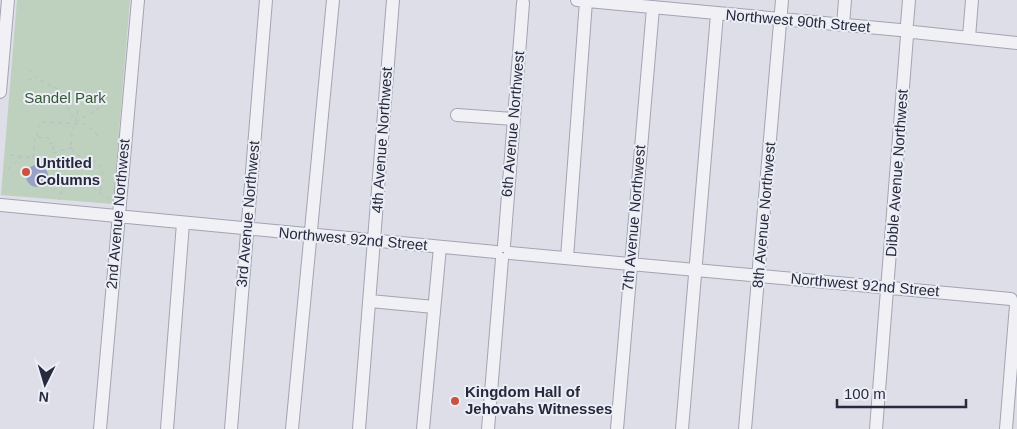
<svg xmlns="http://www.w3.org/2000/svg" width="1017" height="429" font-family="Arial,sans-serif">
<style>
.green{fill:#bed1be}
.water{fill:#98a2c7}
.lines{fill:none;stroke-linecap:round;stroke-linejoin:round}
.minor-casing{stroke:#a3a4b1;stroke-width:14}
.path{stroke:#bcbcc5;stroke-width:1;stroke-dasharray:4 4;stroke-linecap:butt}
.minor{stroke:#f0f0f5;stroke-width:12}
.poi-dot{fill:#cd5141;stroke:#eceef5;stroke-width:2}
.labels{text-anchor:middle;stroke-width:4;stroke-linejoin:round;paint-order:stroke}
.street-label{font-size:15px;fill:#27293e;stroke:#eceef5}
.park-label{font-size:15px;fill:#345937;stroke:#eceef5}
.poi-label{font-size:15px;font-weight:bold;fill:#27293e;stroke:#eceef5;text-anchor:start}
</style>
<rect width="100%" height="100%" fill="#dddee7"/>
<path class="green" d="M17,0H130L113,204L1,195Z"/>
<path class="water" d="M26 176a11 11 0 1 1 22 0a11 11 0 1 1-22 0Z"/>
<g class="lines">
<defs>
<path id="minor" d="M577,0L900,30
M907,24L909,0
M843,25L845,0
M913,32L1017,43
M969,37L972,0
M0,92L8,0
M457,115L514,119
M1,205L496,252
M504,246L523,3
M510,253L1011,299
M567,258L586,1
M370,301L434,307
M100,429L138,0
M167,429L183,223
M231,429L266,0
M292,429L333,0
M359,429L393,0
M423,429L440,247
M488,429L502,259
M617,429L653,8
M682,429L717,14
M745,429L782,0
M876,429L907,36
M1006,429L1016,305"/>
</defs>
<use href="#minor" class="minor-casing"/>
<path class="path" d="M29,69L36,78L58,89L75,121
M28,80L35,78
M78,110L72,133L71,149C88,169 110,149 100,191
M76,122L110,102
M38,137L49,138V143H54L53,153
M53,153L74,147
M10,155L44,159C55,175 67,179 59,200
M33,158L35,137H37L38,127L42,122L85,124L95,132L99,139
M8,169L22,157
M62,180L91,186L110,200"/>
<use href="#minor" class="minor"/>
</g>
<g class="poi-dot">
<circle cx="26" cy="172" r="5"/>
<circle cx="455" cy="401" r="5"/>
</g>
<g class="labels">
<g class="street-label">
<text transform="translate(798 21) rotate(5)" y="5">Northwest 90th Street</text>
<text transform="translate(513 124) rotate(-85)" y="5">6th Avenue Northwest</text>
<text transform="translate(382 140) rotate(-86)" y="5">4th Avenue Northwest</text>
<text transform="translate(897 173) rotate(-86)" y="5">Dibble Avenue Northwest</text>
<text transform="translate(118 214) rotate(-85)" y="5">2nd Avenue Northwest</text>
<text transform="translate(248 214) rotate(-85)" y="5">3rd Avenue Northwest</text>
<text transform="translate(764 215) rotate(-85)" y="5">8th Avenue Northwest</text>
<text transform="translate(634 218) rotate(-85)" y="5">7th Avenue Northwest</text>
<text transform="translate(353 239) rotate(5)" y="5">Northwest 92nd Street</text>
<text transform="translate(865 285) rotate(5)" y="5">Northwest 92nd Street</text>
</g>
<g class="park-label">
<text x="65" y="103">Sandel Park</text>
</g>
<g class="poi-label">
<text x="36" y="168">Untitled<tspan x="36" dy="17">Columns</tspan></text>
<text x="465" y="397">Kingdom Hall of<tspan x="465" dy="17">Jehovahs Witnesses</tspan></text>
</g>
</g>
<g transform="translate(45 384) rotate(185)" stroke="#eceef5" stroke-width="4" paint-order="stroke">
<path d="M0-4L9 19L0 12L-9 19Z" fill="#27293e"/>
<text y="-8" font-size="14" font-weight="bold" text-anchor="middle" fill="#27293e">N</text>
</g>
<path d="M837 399v8h129v-8" fill="none" stroke="#27293e" stroke-width="2.5"/>
<text x="844" y="399" font-size="15" fill="#27293e" stroke="#eceef5" stroke-width="4" paint-order="stroke">100 m</text>
</svg>
